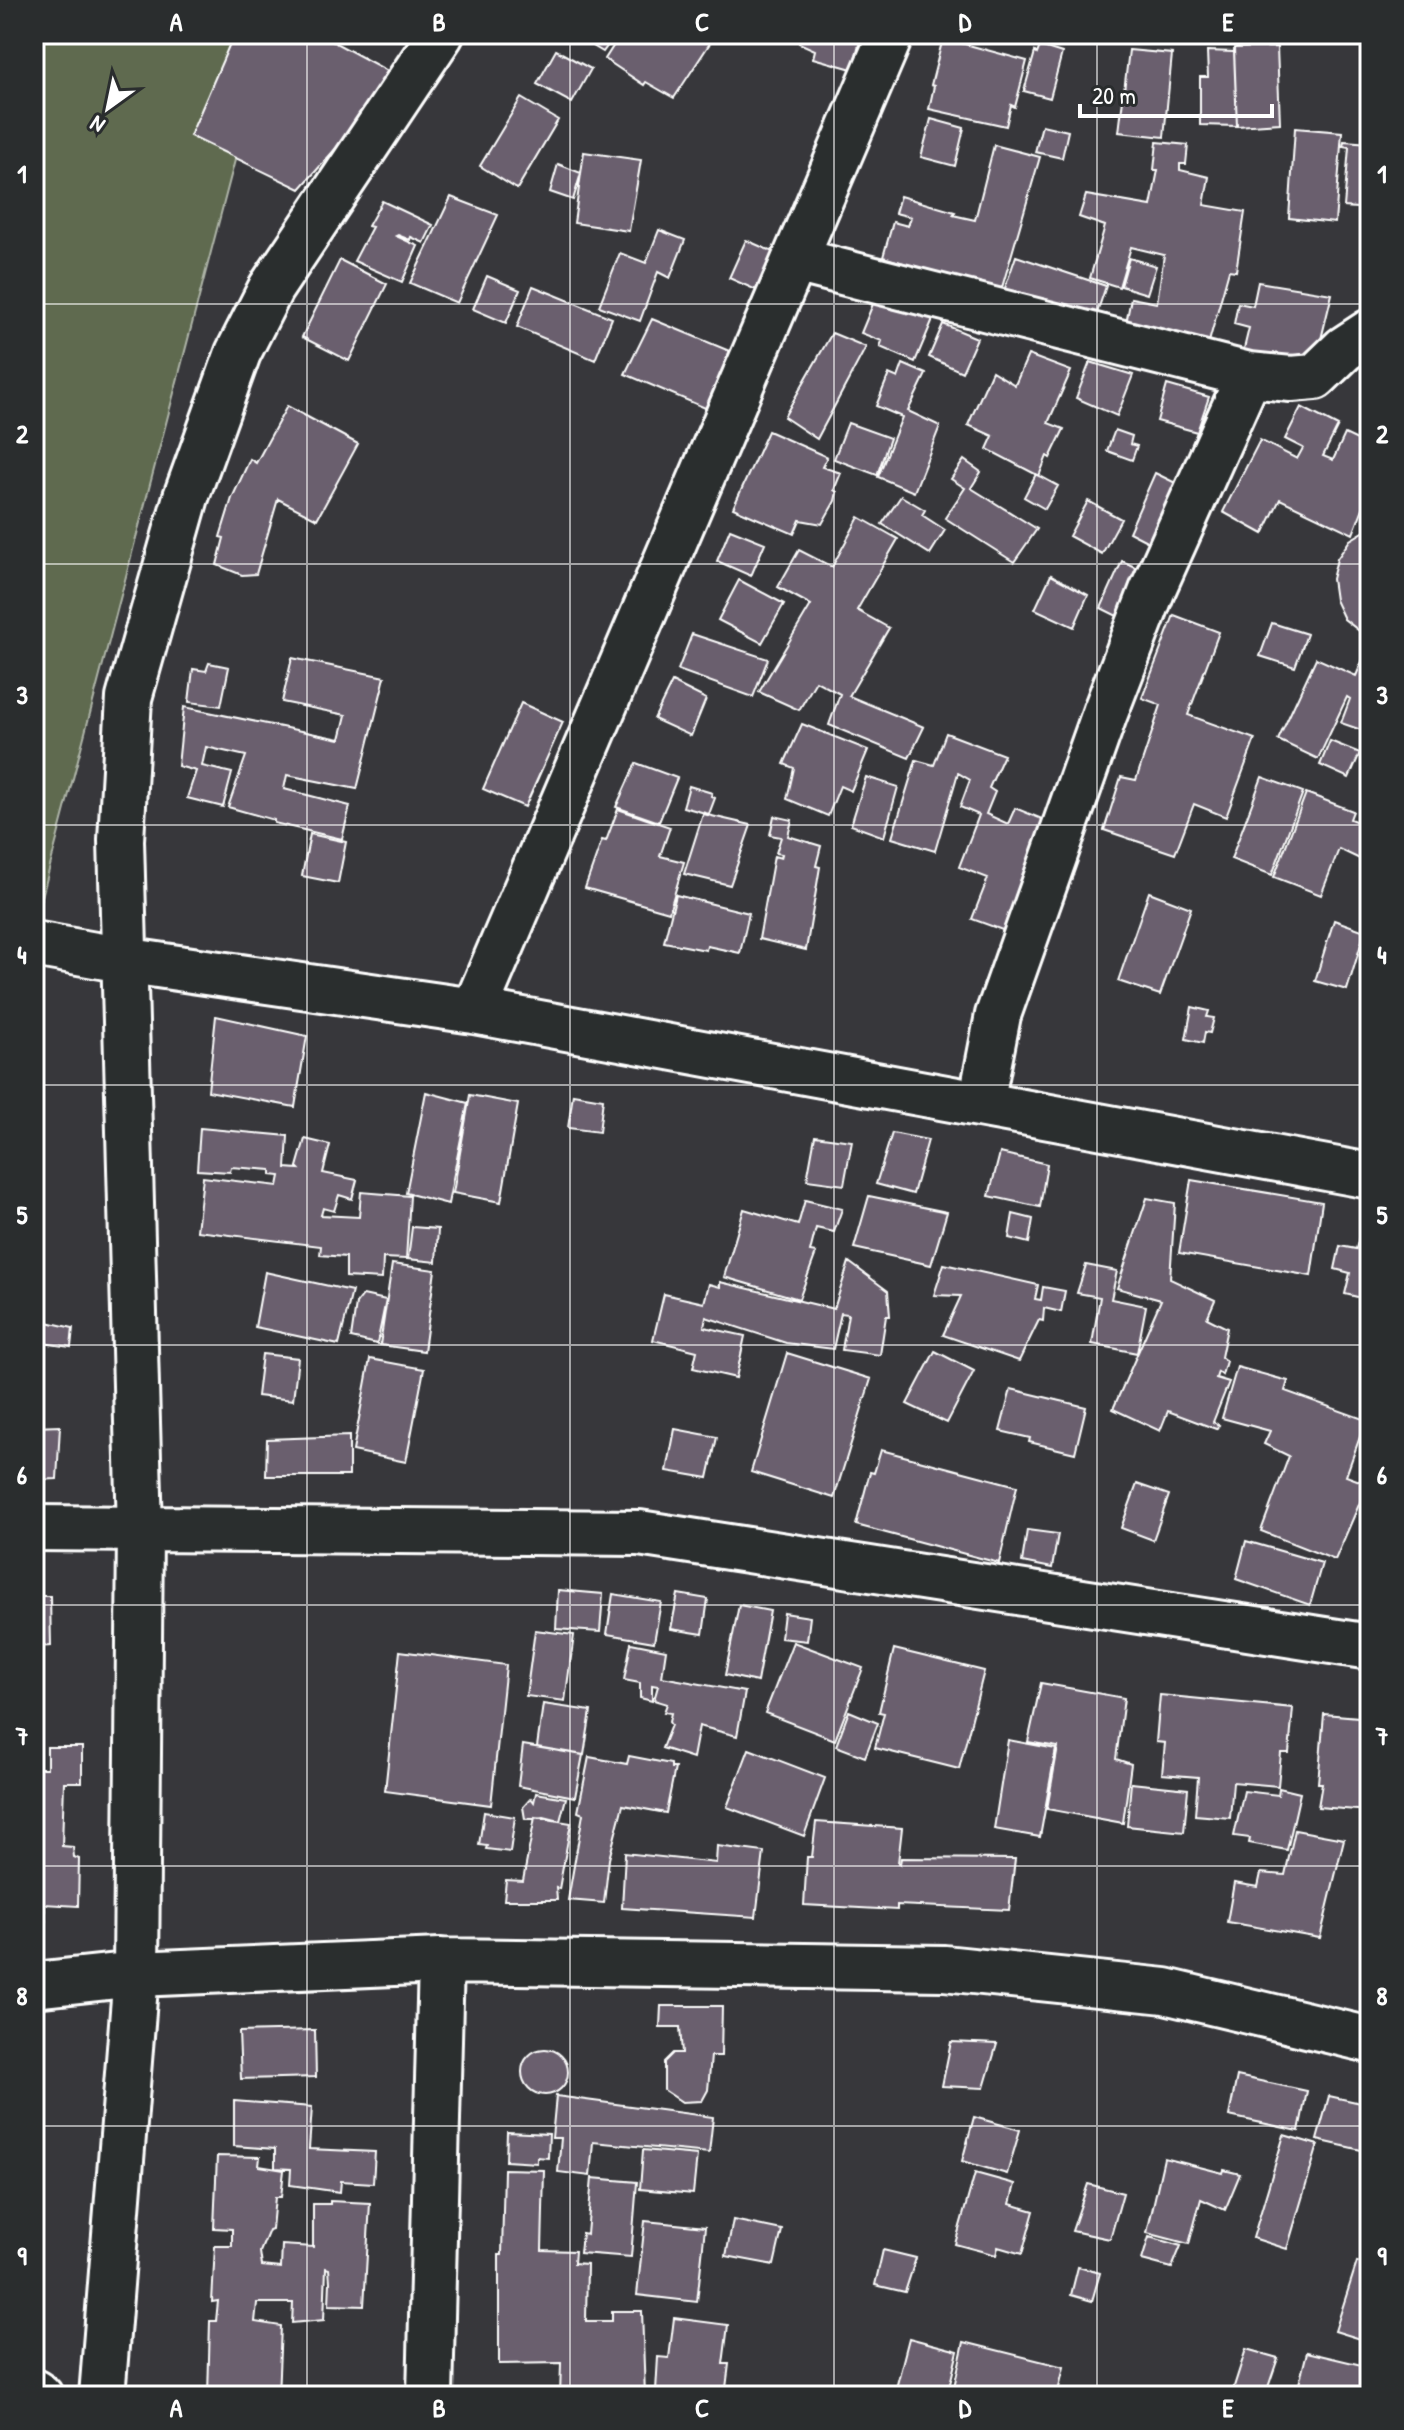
<svg xmlns="http://www.w3.org/2000/svg" width="1404" height="2430" font-family="'Patrick Hand',sans-serif">
<style>
.green{fill:#5e6a50;stroke:#aeb4a8;stroke-width:2}
.building{fill:#6a5f6e;stroke:#fff;stroke-width:2}
.lines{fill:none;stroke-linecap:round;stroke-linejoin:round}
.minor-casing{stroke:#fff;stroke-width:50}
.minor{stroke:#2a2d2e;stroke-width:44}
.grid{fill:none;stroke:#fff;stroke-width:2;stroke-opacity:0.55}
.neatline{fill:none;stroke:#fff;stroke-width:3}
.grid-label{font-size:26px;text-anchor:middle;font-weight:bold;fill:#fff}
</style>
<rect width="100%" height="100%" fill="#37373b"/>
<filter id="ink" filterUnits="userSpaceOnUse"><feTurbulence type="fractalNoise" baseFrequency=".0125" numOctaves="2"/><feDisplacementMap in="SourceGraphic" scale="16" xChannelSelector="R" yChannelSelector="G"/><feConvolveMatrix kernelMatrix="1 2 1 2 8 2 1 2 1" color-interpolation-filters="sRGB"/></filter>
<g filter="url(#ink)">
<path class="green" d="M34,34H268L38,912H34Z"/>
<path class="building" d="M234,34H319L399,77L300,189L190,136Z
M573,34H616L603,52Z
M621,34H716L674,98L646,82L644,85L605,59Z
M795,34H862L852,69L813,58L815,50L799,43L801,37Z
M994,34H1043L1044,39L995,43Z
M1077,34H1140L1078,38Z
M943,38L1027,61L1015,107L1011,105L1006,126L929,109L934,86L931,85Z
M1040,46L1062,53L1050,98L1024,91L1035,52L1037,54Z
M1277,47L1280,123L1237,126L1234,48Z
M556,50L591,69L572,103L537,84Z
M1129,50L1172,54L1164,137L1119,132Z
M1207,51L1234,52L1237,126L1200,125V77H1208Z
M521,98L558,120L517,189L480,166Z
M931,119L964,128L955,166L921,157Z
M1042,125L1068,131L1062,158L1035,152Z
M1295,128L1342,132L1335,223L1289,218Z
M1344,141L1370,143V209L1344,207L1349,147L1343,146Z
M1157,142L1188,145L1186,164H1180V170L1209,177L1204,205L1245,212L1236,271L1229,270L1207,349L1124,334L1131,298L1157,303L1164,255L1131,247L1119,287L1090,278L1105,226L1079,217L1086,195L1151,206L1158,170H1154Z
M994,145L1040,157L1001,291L883,257L893,222L908,226L911,217L895,213L900,196L955,212L953,215L975,220Z
M584,152L641,160L629,231L574,223Z
M558,164L581,173L573,200L550,192Z
M451,197L498,215L457,303L410,283Z
M382,201L433,225L424,243L411,237L410,240L398,235L396,236L418,246L402,282L354,261L372,227L368,226Z
M659,230L685,240L670,278L658,272L640,321L599,306L620,253L646,263Z
M746,240L780,255L763,293L729,278Z
M1016,256L1106,286L1094,322L1003,294Z
M1129,258L1156,266L1147,294L1121,286Z
M340,260L387,284L349,361L302,337Z
M487,276L520,290L506,323L473,309Z
M1258,282L1332,294L1314,368L1243,353L1249,328L1234,324L1238,303L1253,306Z
M533,286L612,318L595,360L517,327Z
M875,299L897,305L933,319L915,362L880,347L882,341L861,333Z
M652,319L732,352L710,410L625,374Z
M943,324L977,338L962,372L929,357Z
M832,333L866,347L817,439L784,417Z
M1028,355L1071,371L1048,423L1064,429L1050,458L1047,456L1039,476L987,449L993,436L968,425L992,371L1015,385Z
M1090,362L1133,375L1117,416L1076,398Z
M903,364L926,374L908,411L940,426L914,492L878,477L902,417L876,406L889,374L898,378Z
M1167,385L1209,397L1198,429L1205,432L1211,453L1192,447L1197,432L1157,421Z
M287,406L358,444L317,519L278,499L256,574L242,575L217,565L224,538L220,537L232,498L250,459L256,463Z
M1301,407L1338,426L1323,456L1333,460L1345,434L1370,446V490L1353,534L1280,499L1263,534L1223,512L1260,440L1297,459L1303,448L1285,439Z
M848,423L890,438L877,475L834,459Z
M1115,430L1132,436L1130,444L1137,446L1132,460L1107,451Z
M768,431L827,457L822,467L841,473L834,490L837,492L835,501L822,524L800,520L794,534L733,508Z
M964,460L981,472L971,488L1037,529L1014,562L945,518L965,488L951,479Z
M1155,473L1188,489L1164,550L1129,532Z
M1036,474L1058,486L1045,509L1024,497Z
M901,496L925,510L922,515L945,530L930,554L882,524Z
M1088,501L1121,519L1102,554L1069,536Z
M859,517L898,539L857,610L889,628L849,696L924,727L909,758L829,725L840,694L816,681L799,710L759,692L811,605L778,587L799,550L832,567Z
M1370,528V635L1362,633L1344,619L1335,600L1332,579L1337,559L1350,540Z
M730,529L765,543L751,576L717,561Z
M1122,561L1150,574L1127,621L1101,608Z
M1051,575L1088,595L1074,627L1035,609Z
M739,580L784,604L762,643L718,620Z
M1174,615L1219,632L1188,715L1255,739L1226,817L1194,804L1175,854L1104,830L1121,777L1136,780L1161,705L1142,698Z
M1272,623L1307,634L1295,667L1260,656Z
M692,634L768,659L753,697L678,670Z
M1366,652L1370,654V733L1341,723L1350,699L1347,697L1318,759L1278,740L1316,658L1356,676Z
M292,658L385,677L357,789L287,775L284,789L350,806L342,839L274,823V820L228,807L246,756L206,747L202,766L232,773L223,807L187,798L196,771L178,766L184,707L340,739L346,715L282,702Z
M209,663L229,667L221,706L189,702L193,669L206,671Z
M672,682L706,699L691,736L654,719Z
M521,703L563,722L525,807L483,789Z
M802,724L868,750L851,791L840,786L828,816L787,799L794,768L784,764Z
M946,733L1004,755L989,788L995,792L986,814L1008,824L1015,808L1057,825L1016,935L972,919L988,878L959,867L979,815L960,807L970,780L958,773L935,851L892,838L916,760L934,765Z
M1330,741L1360,753L1349,778L1320,765Z
M636,763L677,778L659,822L616,807Z
M866,777L898,787L884,837L851,825Z
M1262,777L1303,792L1272,875L1231,859Z
M689,786L712,793L711,796L715,798L709,814L683,807Z
M1306,793L1353,811L1350,819L1370,827V844L1364,861L1339,849L1321,895L1274,877Z
M618,809L670,827L660,856L684,862L669,912L585,888L602,840L606,841Z
M703,814L751,825L730,885L684,874Z
M774,816L792,820L788,836L821,846L816,866L820,867L806,950L759,939L774,856L781,858L782,854L776,853L781,837L770,835Z
M310,834L346,842L338,883L302,876Z
M1149,892L1191,908L1160,995L1118,981Z
M676,895L749,913L740,953L707,946L706,950L664,942Z
M1334,920L1365,931L1347,990L1315,981Z
M1192,1007L1209,1011L1207,1017L1214,1018L1210,1033L1205,1032L1203,1043L1186,1039Z
M216,1016L307,1036L295,1107L208,1091Z
M426,1092L468,1103L448,1204L406,1193Z
M573,1094L603,1099L599,1132L568,1128Z
M470,1095L518,1104L501,1202L453,1193Z
M200,1128L288,1136L286,1168L299,1169L297,1167L305,1139L330,1145L323,1173L357,1180L352,1199L339,1195L334,1211L323,1208L321,1215L359,1217L361,1192L410,1196L406,1259L383,1258L382,1279L346,1277V1257L320,1255L321,1246L197,1231L203,1177L278,1186L280,1176L271,1175V1170L231,1167L230,1172L197,1170Z
M892,1133L928,1140L913,1194L876,1184Z
M815,1136L852,1141L844,1185L807,1180Z
M1000,1153L1047,1164L1040,1207L989,1196Z
M1191,1180L1322,1202L1311,1276L1179,1253Z
M869,1196L947,1212L931,1265L854,1248Z
M1147,1198L1175,1203L1170,1279L1215,1300L1207,1318L1227,1328L1221,1357L1226,1361L1222,1375L1218,1372L1216,1378L1229,1382L1213,1422L1219,1425L1216,1429L1168,1411L1160,1431L1113,1409L1161,1300L1117,1288Z
M805,1200L842,1209L834,1232L816,1228L810,1252L816,1253L799,1299L724,1277L744,1209L798,1225Z
M1013,1214L1033,1219L1029,1243L1009,1238Z
M412,1227L438,1229L436,1262L408,1259Z
M1361,1230L1370,1232V1300L1345,1294L1350,1273L1335,1269L1340,1246L1356,1249Z
M849,1262L888,1291L890,1316H886L880,1355L842,1350L848,1314L841,1313L833,1349L786,1343L706,1317L704,1327L745,1336L736,1378L693,1368L697,1351L653,1340L664,1294L704,1303L709,1284L720,1287V1282L834,1309Z
M392,1264L435,1270L424,1351L380,1345Z
M944,1264L1038,1285L1035,1299L1041,1300L1043,1287L1065,1291L1061,1312L1044,1308L1043,1321L1039,1320L1019,1361L943,1335L961,1296L934,1295Z
M1086,1265L1117,1271L1111,1299L1146,1306L1137,1353L1092,1344L1100,1297L1077,1293Z
M265,1272L352,1291L339,1345L255,1327Z
M363,1295L386,1300L377,1344L351,1338L356,1304Z
M47,1322L73,1328L71,1347L42,1343Z
M935,1351L974,1371L947,1423L907,1404Z
M787,1353L871,1379L834,1498L751,1472Z
M262,1354L298,1358L293,1400L257,1396Z
M370,1359L424,1369L406,1462L353,1451Z
M1237,1367L1288,1381L1285,1391L1366,1420L1346,1476L1368,1484L1335,1560L1261,1531L1289,1456L1264,1444L1270,1431L1222,1418Z
M1011,1389L1086,1407L1075,1453L1029,1442L1030,1438L1000,1431Z
M60,1426L57,1479L34,1480V1427Z
M675,1429L717,1437L708,1478L667,1471Z
M349,1436V1476H266L267,1439Z
M881,1450L1017,1486L999,1563L856,1525L870,1472L874,1473Z
M1137,1484L1169,1495L1153,1540L1121,1528Z
M1027,1530L1058,1534L1052,1568L1022,1562Z
M1246,1541L1322,1563L1310,1605L1236,1579Z
M1370,1548V1612L1360,1610Z
M558,1590L603,1594L600,1632L556,1629Z
M613,1594L661,1602L654,1642L607,1634Z
M678,1594L708,1599L703,1634L671,1629Z
M34,1596H50L51,1646L34,1647Z
M739,1605L770,1611L757,1682L725,1675Z
M784,1613L810,1617L807,1641L781,1638Z
M535,1630L574,1635L565,1701L526,1696Z
M793,1642L863,1668L835,1740L765,1713Z
M631,1643L666,1650L662,1677L745,1692L737,1736L699,1726L693,1758L662,1748L671,1725L669,1722L671,1713L664,1712L667,1704L654,1700L658,1686L652,1685V1701L640,1698V1683L624,1680Z
M894,1649L984,1671L959,1769L875,1748L884,1713L879,1712Z
M400,1651L506,1665L491,1805L385,1791Z
M1041,1683L1124,1698L1116,1759L1131,1764L1123,1823L1047,1809L1058,1747L1028,1742Z
M1160,1695L1293,1708L1289,1753H1281L1278,1786L1233,1782L1230,1818L1195,1815L1198,1777L1162,1774L1165,1743L1156,1742Z
M543,1704L591,1711L584,1755L537,1747Z
M849,1711L878,1723L865,1757L836,1746Z
M1324,1714L1370,1718V1811L1318,1807L1322,1783H1318Z
M1008,1740L1056,1749L1040,1837L994,1829Z
M523,1745L583,1755L575,1797L518,1786Z
M47,1747H82V1782H64L62,1846L73,1847L74,1857L79,1859L78,1906L44,1904L46,1930L34,1931V1768H47Z
M749,1749L825,1778L804,1836L727,1807Z
M629,1756L671,1764V1768H675L666,1813L623,1805L609,1859L604,1903L568,1900L583,1814L578,1812L589,1757L627,1764Z
M1131,1783L1188,1789L1184,1832L1127,1826Z
M1279,1788L1300,1793L1287,1850L1249,1843L1250,1838L1234,1836L1244,1791L1278,1795Z
M536,1793L566,1798L560,1821L544,1817L525,1819L523,1807L531,1798L534,1802Z
M484,1812L515,1817L510,1852L486,1849L487,1846L479,1845Z
M535,1817L571,1823L559,1889L556,1888L557,1900H504L506,1880L523,1881Z
M816,1822L902,1828L898,1863L900,1864L901,1858L1015,1859L1009,1910L897,1905V1910L804,1905L807,1857H812Z
M1295,1830L1344,1839L1320,1938L1227,1922L1234,1883L1258,1887L1261,1873L1285,1875Z
M717,1846L764,1852L756,1917L622,1908L625,1853L716,1863Z
M661,2006H722L721,2056H711L708,2090L702,2101L682,2102L664,2090V2062L673,2053H682L680,2027H660Z
M315,2030L316,2077L241,2079L239,2032Z
M951,2042L997,2044L984,2088L942,2086Z
M522 2072a23 23 0 1 1 46 0a23 23 0 1 1-46 0Z
M1237,2076L1307,2091L1299,2131L1229,2116Z
M556,2096L713,2117L709,2153L593,2142L590,2176L558,2172L561,2138H552Z
M1329,2096L1370,2105V2152L1317,2140Z
M234,2101L312,2107L309,2149L375,2152L373,2183L341,2181L340,2192L290,2185L291,2169L275,2168V2149L234,2146Z
M974,2117L1020,2130L1007,2174L962,2161Z
M507,2132L549,2134L548,2158L537,2157V2163L506,2161Z
M1284,2135L1318,2145L1287,2249L1253,2238Z
M643,2150L697,2155L693,2194L640,2189Z
M217,2156L260,2157L259,2166L284,2170L281,2197H275L272,2229L269,2230L260,2252L262,2266L281,2268L282,2245L313,2247V2204H330V2201L370,2203L364,2306L329,2305L330,2282L329,2269L326,2268L324,2320L292,2323L293,2303H257L255,2322L281,2326L278,2396H208L210,2321H216L218,2301L212,2302L215,2246H232V2229L214,2228Z
M1164,2158L1223,2173L1224,2170L1240,2174L1225,2210L1201,2199L1189,2244L1147,2233Z
M504,2169L544,2170L542,2250L575,2251L574,2263L587,2264L586,2321H612V2311H642L645,2395L560,2396L561,2363L499,2364V2255H502Z
M975,2173L1015,2184L1010,2204L1034,2211L1022,2254L998,2247L996,2255L955,2244Z
M592,2178L637,2182L631,2257L580,2253L582,2233L587,2234Z
M1088,2184L1123,2193L1110,2239L1072,2231Z
M733,2220L782,2230L774,2265L726,2256Z
M645,2221L705,2227L697,2302L637,2295Z
M1149,2237L1181,2246L1172,2268L1142,2260Z
M883,2250L916,2258L905,2292L875,2285Z
M1357,2262L1370,2266V2342L1335,2331Z
M1078,2267L1100,2273L1092,2301L1071,2295Z
M674,2318L728,2325L723,2364H729L725,2396H690L656,2391L658,2357L669,2358Z
M909,2338L958,2351L947,2396H894Z
M964,2342L1064,2367L1057,2396H952Z
M1246,2349L1278,2358L1265,2396H1231Z
M1307,2352L1370,2367V2396H1296Z"/>
<g class="lines">
<defs>
<path id="minor" d="M795,260L1249,375L1291,379L1315,377L1344,349L1370,332
M34,944L123,960L474,1011L1370,1176
M474,1011L891,34
M981,1103L998,1015L1105,713L1152,591L1249,375
M34,1528L639,1533L1370,1647
M34,1985L136,1974L441,1961L944,1968L1165,1991L1370,2040
M34,2392L40,2396
M102,2396L136,1974L140,1531L121,840L129,698L186,497L238,353L271,288L441,34
M430,2396L441,1961"/>
</defs>
<use href="#minor" class="minor-casing"/>
<use href="#minor" class="minor"/>
</g>
</g>
<path class="grid" d="M307,34V2396M570,34V2396M834,34V2396M1097,34V2396M34,304H1370M34,564H1370M34,825H1370M34,1085H1370M34,1345H1370M34,1605H1370M34,1866H1370M34,2126H1370"/>
<rect width="1404" height="2430" fill="none" stroke="#2a2d2e" stroke-width="88"/>
<g transform="translate(108 108) rotate(213)" stroke="#2a2d2e" stroke-width="6" paint-order="stroke">
<path d="M0-6L14 30L0 20L-14 30Z" fill="#ffffff"/>
<text y="-12" font-size="22" font-weight="bold" text-anchor="middle" fill="#ffffff">N</text>
</g>
<path d="M1080 104v12h192v-12" fill="none" stroke="#ffffff" stroke-width="4"/>
<text x="1092" y="104" font-size="24" fill="#ffffff" stroke="#2a2d2e" stroke-width="6" paint-order="stroke">20 m</text>
<rect x="44" y="44" width="1316" height="2342" class="neatline"/>
<g class="grid-label">
<text x="176" y="31">A</text>
<text x="439" y="31">B</text>
<text x="702" y="31">C</text>
<text x="965" y="31">D</text>
<text x="1228" y="31">E</text>
<text x="22" y="183">1</text>
<text x="1382" y="183">1</text>
<text x="22" y="443">2</text>
<text x="1382" y="443">2</text>
<text x="22" y="704">3</text>
<text x="1382" y="704">3</text>
<text x="22" y="964">4</text>
<text x="1382" y="964">4</text>
<text x="22" y="1224">5</text>
<text x="1382" y="1224">5</text>
<text x="22" y="1484">6</text>
<text x="1382" y="1484">6</text>
<text x="22" y="1745">7</text>
<text x="1382" y="1745">7</text>
<text x="22" y="2005">8</text>
<text x="1382" y="2005">8</text>
<text x="22" y="2265">9</text>
<text x="1382" y="2265">9</text>
<text x="176" y="2417">A</text>
<text x="439" y="2417">B</text>
<text x="702" y="2417">C</text>
<text x="965" y="2417">D</text>
<text x="1228" y="2417">E</text>
</g>
</svg>
